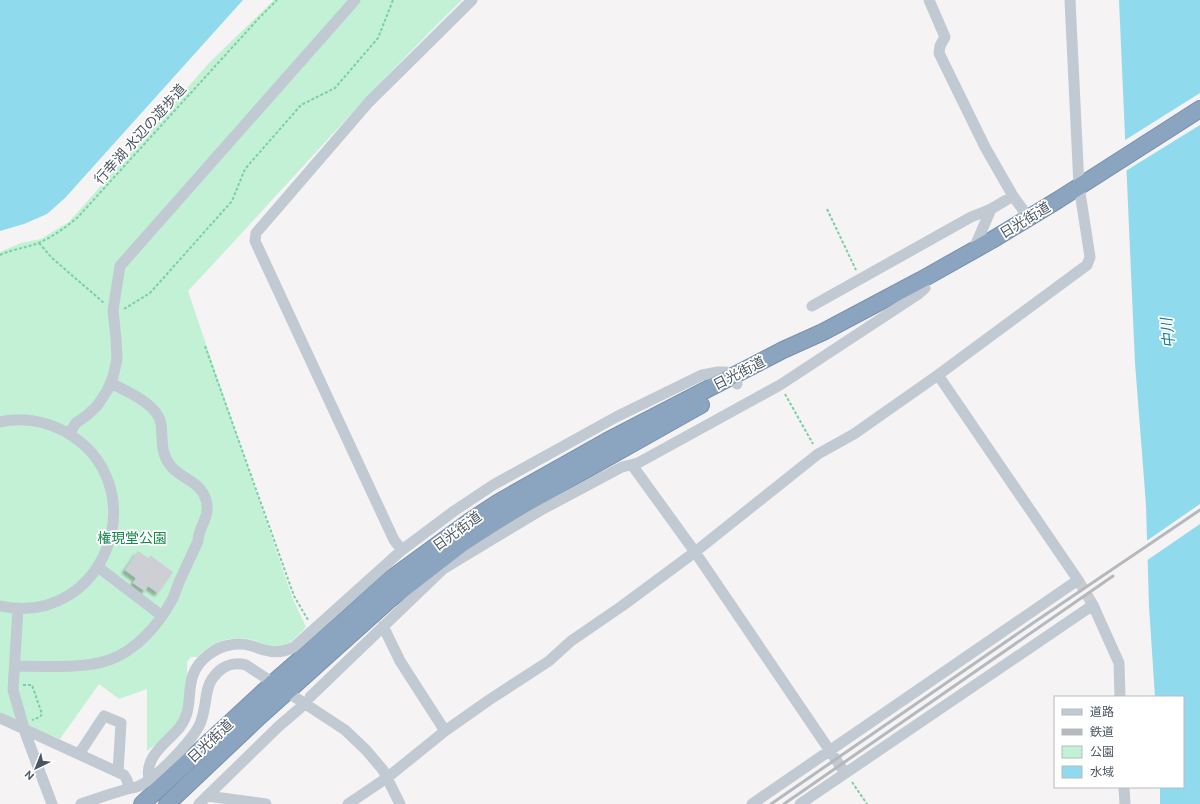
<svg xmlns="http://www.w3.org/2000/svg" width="1200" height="804" font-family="Ubuntu,'Noto Sans JP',sans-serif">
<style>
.green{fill:#c3f1d5}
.water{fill:#90daee}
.pier{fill:#f5f3f3}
.building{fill:#cdcfd5;filter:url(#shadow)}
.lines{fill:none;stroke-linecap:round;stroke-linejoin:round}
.minor-tunnel{stroke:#caccce;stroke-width:11;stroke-dasharray:11 5.5;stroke-linecap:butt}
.highway-casing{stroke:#7690ad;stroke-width:18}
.path{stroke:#7ad0a6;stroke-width:2;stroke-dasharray:3 2;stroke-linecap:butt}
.minor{stroke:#c1cad2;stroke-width:11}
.highway{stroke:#8ba5c1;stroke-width:16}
.rail{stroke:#b5b8bd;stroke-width:3}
.labels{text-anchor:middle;stroke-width:3.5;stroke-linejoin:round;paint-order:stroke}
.street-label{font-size:14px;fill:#4a5661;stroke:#fff}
.park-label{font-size:14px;fill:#17864f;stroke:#fff}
.water-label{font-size:15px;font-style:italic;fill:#0c7c9b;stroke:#fff}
</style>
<defs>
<filter id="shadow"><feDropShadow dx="-3.5" dy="3.5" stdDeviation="1" flood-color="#0004"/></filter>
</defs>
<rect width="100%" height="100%" fill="#f5f3f3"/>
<path class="green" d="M274,0H462C367,93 279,194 188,291L292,597L306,627C299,634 292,643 282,646C273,649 265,644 256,641C234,634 213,641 197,657H191L187,662C187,674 189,696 185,706C179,726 163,740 147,751V689L119,699L99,684L60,739L0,713V252L21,243L41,239L69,222L210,62Z"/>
<path class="water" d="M0,0H243L65,198L47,214L24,224L0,231Z
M1119,0H1200V804H1160V787H1183V697H1155L1149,606L1146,505L1135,363Z"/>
<path class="pier" d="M1200,93V125L1124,172L1122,142Z
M1200,504V524L1146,561L1145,542Z"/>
<path class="building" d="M138,551L149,558L150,555L173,572L158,593L148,586L145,591L133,583L136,578L125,570Z"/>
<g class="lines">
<path class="minor-tunnel" d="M1078,580L1093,605"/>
<defs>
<path id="highway" d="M142,804L273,683L352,614L388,581L470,521L499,502L607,441L783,350L823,332L921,280L992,240L1058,200L1200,109
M167,804L260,716L388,601L463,543L511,512L701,405"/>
</defs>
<use href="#highway" class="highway-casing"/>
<path class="path" d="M827,209L856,270
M39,243L52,258L104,303
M0,255C12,249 26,248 38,243C53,237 66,227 78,217L259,18L277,0
M124,309L150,293L232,201L245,169L301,105L335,88L378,38L393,0
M205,346L294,596L308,620
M785,394L813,444
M23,685H32L42,714L40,717L32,720
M852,782L867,804"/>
<path class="minor" d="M929,0L945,37L940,46L939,53L985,147L1013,196
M973,251L991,209L1013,196L1029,218
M812,306L971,217L991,209
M0,422C22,417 45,421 64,431C159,483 106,629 0,606
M69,434L76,423L86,416L97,406L107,391L113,377L117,359L116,339L113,310L120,266L355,0
M632,465L695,552L845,773
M402,550L394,540L255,241L256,233L369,102L472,0
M98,567L162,616
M443,569L541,510L622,467L638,463L780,385L917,295L925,288L921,280
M18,608L13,690L26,735L52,804
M383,626L400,661L445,731
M15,666C42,666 84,669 109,660C136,651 159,624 172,600C175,594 177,587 180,580C186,567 192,554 198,541C198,526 211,518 206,500C201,481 180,479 170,465C160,452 163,439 161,424C158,404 127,392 111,383
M310,697L443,569L440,563
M0,718L124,775L127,780L129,788
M79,754L104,716L121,723L118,772
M149,779C144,756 167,743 180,727C198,703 179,678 208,655C215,650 221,646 230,645C255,639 267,661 294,647L402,550L454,511L493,485L616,417L702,375L718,372H726L733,376L737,384
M1124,787L1125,804
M207,796L266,804
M81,804C95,799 110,794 124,790C129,788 135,788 139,786C156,779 191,741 199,726C207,711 204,690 212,679C220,667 232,661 246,665L345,730L366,750L383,770L400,804
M199,804L278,727L300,708
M348,804L388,777L445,731L489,700L549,661L571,641L622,606L695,552L818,454L854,434L938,375L1087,265L1090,257L1079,186L1070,0
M752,804L1078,580L938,375
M800,804L1093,605L1119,663L1120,697"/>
<use href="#highway" class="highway"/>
<path class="rail" d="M771,804L1033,623L1200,510
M784,804L1113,576"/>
</g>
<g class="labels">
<g class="street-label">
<text transform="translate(140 134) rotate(-48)" y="5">行幸湖 水辺の遊歩道</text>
<text transform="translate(1025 220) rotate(-31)" y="5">日光街道</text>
<text transform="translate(739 373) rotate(-27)" y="5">日光街道</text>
<text transform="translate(457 531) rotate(-36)" y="5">日光街道</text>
<text transform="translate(210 741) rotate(-43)" y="5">日光街道</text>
</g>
<g class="park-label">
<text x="132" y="543">権現堂公園</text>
</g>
<g class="water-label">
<text transform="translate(1168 333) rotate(-96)" y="5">中川</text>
</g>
</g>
<rect x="1054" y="696" width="130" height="92" fill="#ffffff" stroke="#b7bbc0"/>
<rect x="1062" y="709" width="20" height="6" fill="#c1cad2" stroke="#b7bbc0"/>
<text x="1090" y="716" font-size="12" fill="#4a5661">道路</text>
<rect x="1062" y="729" width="20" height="6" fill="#b5b8bd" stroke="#b7bbc0"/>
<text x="1090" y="736" font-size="12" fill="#4a5661">鉄道</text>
<rect x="1062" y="746" width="20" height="12" fill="#c3f1d5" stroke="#b7bbc0"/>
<text x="1090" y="756" font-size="12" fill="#4a5661">公園</text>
<rect x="1062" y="766" width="20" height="12" fill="#90daee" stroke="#b7bbc0"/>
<text x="1090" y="776" font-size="12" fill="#4a5661">水域</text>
<g transform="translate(36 768) rotate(223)" stroke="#ffffff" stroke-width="3" paint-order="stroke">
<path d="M0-3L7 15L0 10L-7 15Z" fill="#4a5661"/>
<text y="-6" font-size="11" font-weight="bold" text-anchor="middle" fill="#4a5661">N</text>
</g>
</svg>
